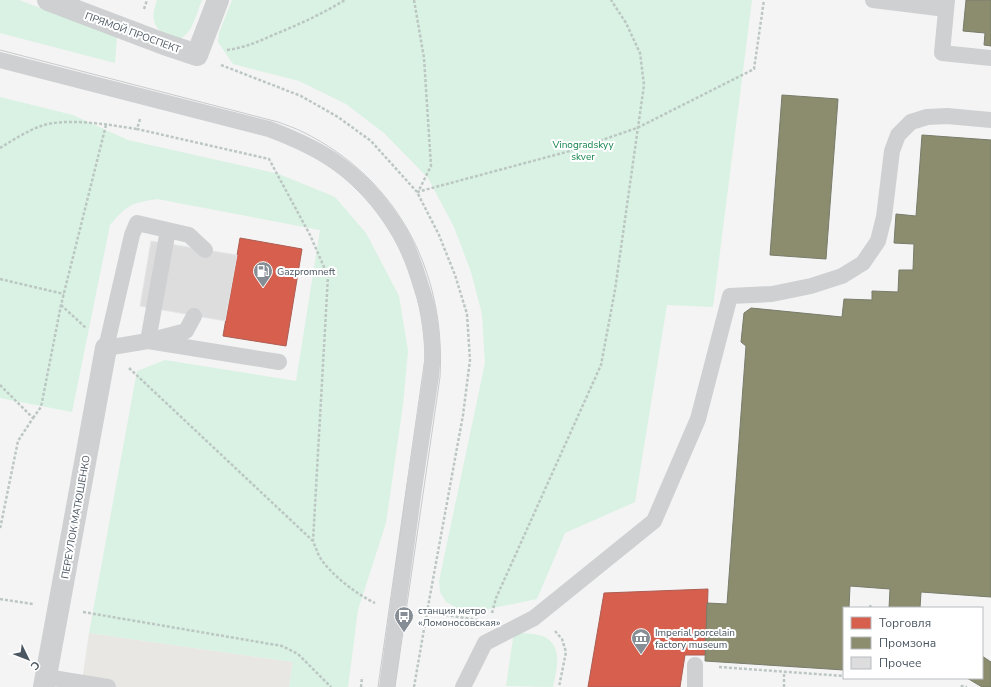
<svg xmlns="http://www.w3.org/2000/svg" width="991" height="687" font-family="'Nunito Sans',sans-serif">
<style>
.commercial{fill:#e8e7e3}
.green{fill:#d9f2e3}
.shops{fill:#d6604d;stroke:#ac5d53}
.industry{fill:#8c8c6e;stroke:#787c6a}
.building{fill:#ddddde;stroke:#e5e6e7}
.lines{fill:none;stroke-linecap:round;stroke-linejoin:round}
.path{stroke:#bcc7c4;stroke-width:2.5;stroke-dasharray:3 2;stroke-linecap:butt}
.lane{stroke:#ced0d2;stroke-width:16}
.street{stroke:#ced0d2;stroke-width:22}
.tram{stroke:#c9cacc;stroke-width:1}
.lane-bridge{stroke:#ced0d2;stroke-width:16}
.labels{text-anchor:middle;stroke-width:4;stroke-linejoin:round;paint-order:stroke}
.street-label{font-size:10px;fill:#4a5661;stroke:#fff}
.park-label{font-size:10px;fill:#17864f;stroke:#fff}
.poi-label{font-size:10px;fill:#4a5661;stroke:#fff;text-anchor:start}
</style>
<rect width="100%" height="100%" fill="#f4f4f4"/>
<path class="commercial" d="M89,633L293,662L289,687H81Z"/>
<path class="green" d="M0,0H19L117,37L115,63L0,33Z
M157,0H202C197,11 194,29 184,36C180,40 177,39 172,37C153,30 150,19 157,0Z
M232,0H752L713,307L667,305L635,502L565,533L537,599L474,612L457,608L446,602L440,592L439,581L485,363L482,314L471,272L454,227L428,178L384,133L346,104L299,81L233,64L218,42L219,33Z
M0,97L73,115L128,140L279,174L335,197L366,233L399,296L408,351L403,405L386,523L358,610L348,687H289L293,662L89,633L137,371L165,360L296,381L320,230L157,199C131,203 127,205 110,225L72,412L0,398Z
M514,632C522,633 539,634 545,637C564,648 556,671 553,687L506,686Z"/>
<path class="shops" d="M240,238L302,249L286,346L223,336Z
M708,589L706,655H685L680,687H588L604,593Z"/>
<path class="industry" d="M966,0H991V46L984,45L985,33L963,31Z
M782,95L838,99L826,259L770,255Z
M922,135L991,140V597L921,592L920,608H889L890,589L850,586L849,608H844V670L705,661L707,603L727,604L746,346L741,342L744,313L751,308L842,317L844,299L872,300V291L898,292L899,270H913L914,244L894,243L896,214L916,216Z
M982,656L991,662V687H982L967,678H982Z"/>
<path class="building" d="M151,241L237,255L225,321L140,306Z"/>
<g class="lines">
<path class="path" d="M414,0L424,58L431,166L418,192
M144,9L147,0
M227,50C243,48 258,42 273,35C298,25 322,14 345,0
M221,65L301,96L338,117L371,141L417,192L439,235L455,275L467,314L470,360L463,415L427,612L414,687
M140,119L137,129L269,159L310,235L328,276L313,541C315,546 317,551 319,556C330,574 356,594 375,603
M0,148C13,140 27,131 41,126C67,117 110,125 137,129
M417,192L570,151L637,128L754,69L764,0
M0,279L64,294
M61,305L86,328
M129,368L313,541
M0,385L33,418L18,441L0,529
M33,418L41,407L61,305L106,125
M0,599L33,604
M870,608L871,603
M421,611L478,620
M83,612L282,646L298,654L331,687
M492,613L496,598L601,365L615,290L644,85L640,53L626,23L611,0
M555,631L562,639L566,652L559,687
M719,667L844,676
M361,687L362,677
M784,687V672
M961,687L962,686L967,687"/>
<path class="lane" d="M873,0L946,9
M947,0L942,53L991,58
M168,230L148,341L279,362
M194,316L186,331L148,341L106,348L132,235L137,223L189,235L205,250
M695,665V687
M46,677L108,687
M387,687L415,482
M463,687L485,643L534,618L654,521L698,419L730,296L772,294L811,286L842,276L863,263L878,241L884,217L892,151L898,135L911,122L927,117L947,116L991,120"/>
<path class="street" d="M48,0L164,44L197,55L218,0
M44,687L106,348"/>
<path class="tram" d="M0,50L278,122C286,125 295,128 303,132C398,179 446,272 440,377L395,687
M0,67L268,136C284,142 300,148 315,157C387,201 423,275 425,358L378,687"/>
<path class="lane-bridge" d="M0,60L269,129C293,138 316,148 337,163C362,180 384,206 400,233C409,249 416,269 421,286C425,298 429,310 430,322C433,340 433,358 431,376L415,482"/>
</g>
<defs>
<symbol id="fuel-pin" viewBox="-11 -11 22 30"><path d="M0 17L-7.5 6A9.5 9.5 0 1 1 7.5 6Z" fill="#868d94" stroke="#fff"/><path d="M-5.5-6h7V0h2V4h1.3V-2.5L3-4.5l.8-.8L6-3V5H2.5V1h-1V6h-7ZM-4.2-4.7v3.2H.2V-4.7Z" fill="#fff"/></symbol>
<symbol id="bus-pin" viewBox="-11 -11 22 30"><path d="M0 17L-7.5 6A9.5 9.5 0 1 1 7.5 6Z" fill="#868d94" stroke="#fff"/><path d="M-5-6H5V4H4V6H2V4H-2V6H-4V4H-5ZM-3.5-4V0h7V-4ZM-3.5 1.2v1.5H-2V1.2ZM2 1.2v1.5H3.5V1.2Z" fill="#fff"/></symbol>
<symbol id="museum-pin" viewBox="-11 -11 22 30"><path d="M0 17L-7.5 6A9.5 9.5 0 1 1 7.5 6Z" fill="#868d94" stroke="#fff"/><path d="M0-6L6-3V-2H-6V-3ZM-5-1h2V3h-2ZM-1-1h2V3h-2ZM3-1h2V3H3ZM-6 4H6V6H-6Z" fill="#fff"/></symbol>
</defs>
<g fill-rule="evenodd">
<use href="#fuel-pin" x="252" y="260" width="22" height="30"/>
<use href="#bus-pin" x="393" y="605" width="22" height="30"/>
<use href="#museum-pin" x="630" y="627" width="22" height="30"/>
</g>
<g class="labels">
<g class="street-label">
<text transform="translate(133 32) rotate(20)" y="4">ПРЯМОЙ ПРОСПЕКТ</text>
<text transform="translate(75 517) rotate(-80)" y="4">ПЕРЕУЛОК МАТЮШЕНКО</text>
</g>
<g class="park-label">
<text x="583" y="148">Vinogradskyy<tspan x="583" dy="12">skver</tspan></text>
</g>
<g class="poi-label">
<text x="277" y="275">Gazpromneft</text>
<text x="418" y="614">станция метро<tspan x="418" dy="12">«Ломоносовская»</tspan></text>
<text x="655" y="636">Imperial porcelain<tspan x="655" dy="12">factory museum</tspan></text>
</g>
</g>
<rect x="843" y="607" width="140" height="72" fill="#ffffff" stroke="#b7bbc0"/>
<rect x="851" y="617" width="20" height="12" fill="#d6604d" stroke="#b7bbc0"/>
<text x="879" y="627" font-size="12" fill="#4a5661">Торговля</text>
<rect x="851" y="637" width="20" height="12" fill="#8c8c6e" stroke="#b7bbc0"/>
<text x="879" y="647" font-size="12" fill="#4a5661">Промзона</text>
<rect x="851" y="657" width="20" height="12" fill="#ddddde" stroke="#b7bbc0"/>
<text x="879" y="667" font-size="12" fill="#4a5661">Прочее</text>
<g transform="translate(28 659) rotate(133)" stroke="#ffffff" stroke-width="3" paint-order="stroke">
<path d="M0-3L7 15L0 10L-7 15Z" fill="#4a5661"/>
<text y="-6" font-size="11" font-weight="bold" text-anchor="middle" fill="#4a5661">С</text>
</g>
</svg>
